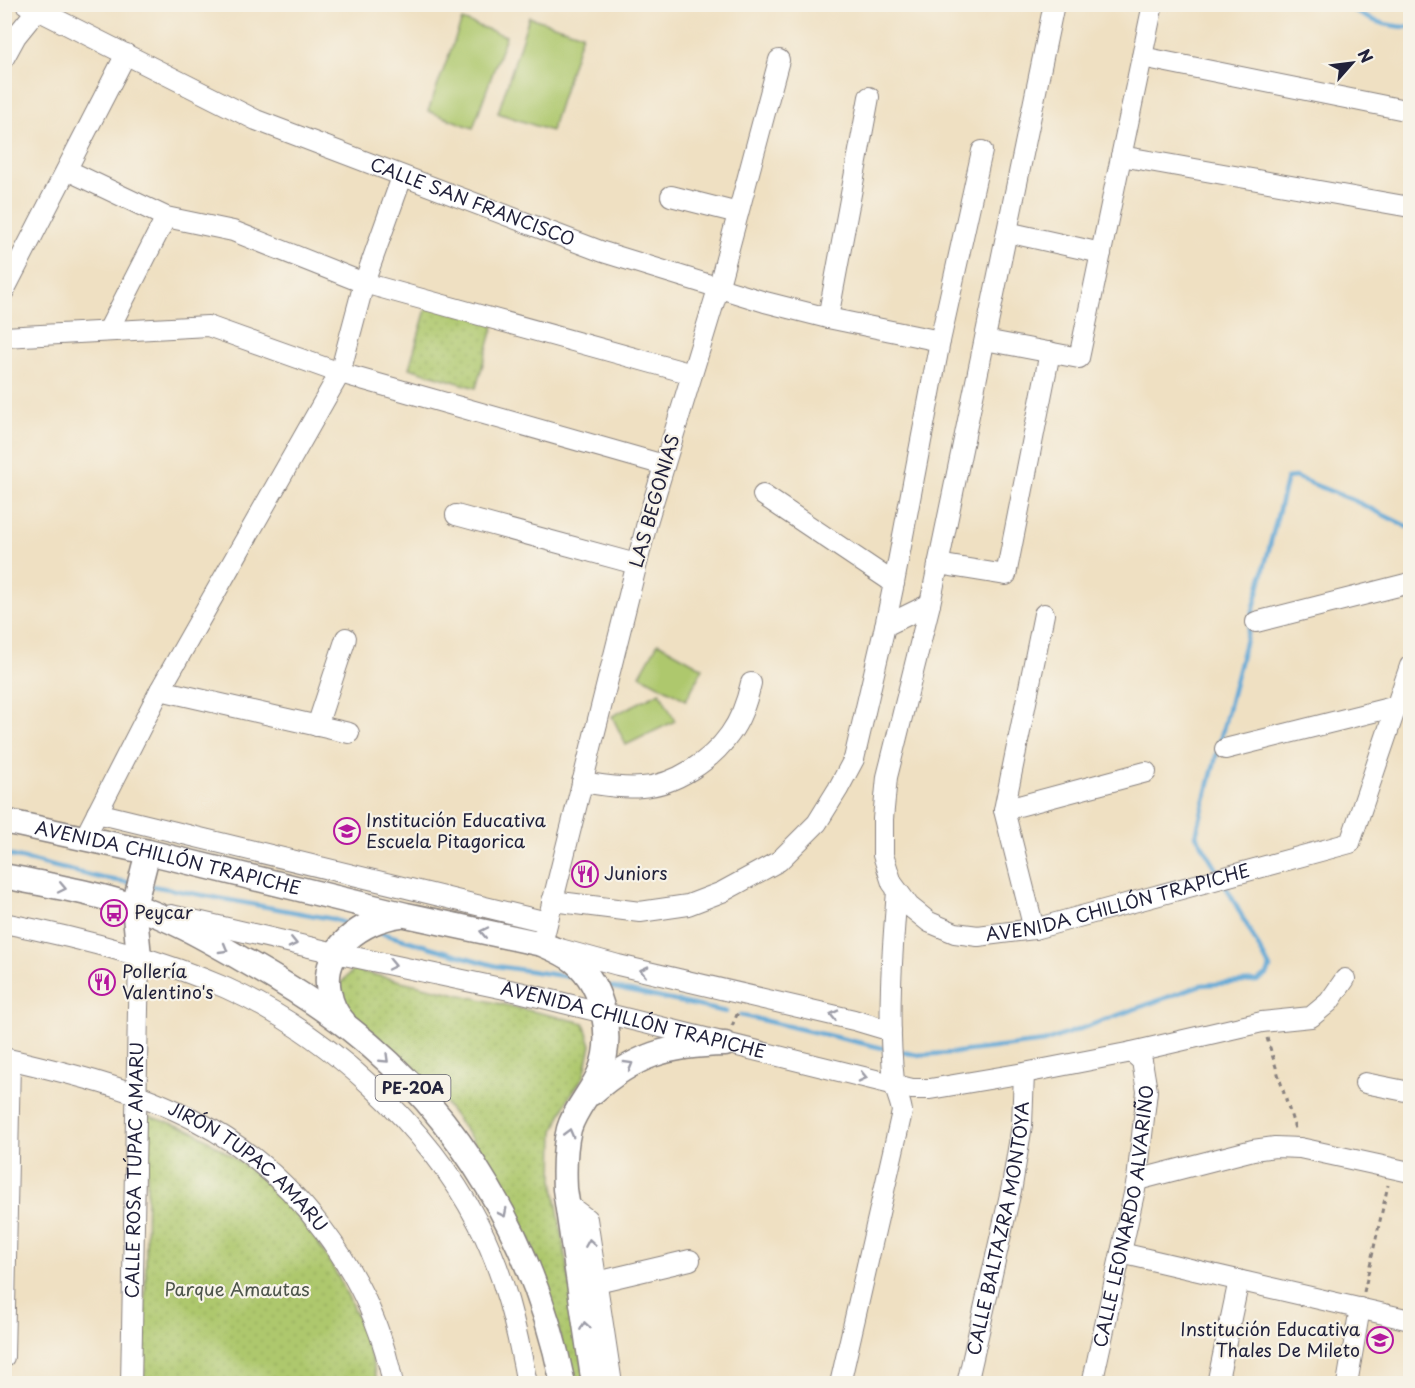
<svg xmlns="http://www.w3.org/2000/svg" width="1415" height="1388" font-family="'Playpen Sans',sans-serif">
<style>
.grass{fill:url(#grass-dots);stroke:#687554;stroke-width:1.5}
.pitch{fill:#aec86d;stroke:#687554;stroke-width:1.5}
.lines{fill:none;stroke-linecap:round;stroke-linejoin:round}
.stream{stroke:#5fa7d6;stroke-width:4.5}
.minor-casing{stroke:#88817e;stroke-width:22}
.major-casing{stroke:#88817e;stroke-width:27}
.path{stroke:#88817e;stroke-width:3;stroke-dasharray:4.5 4.5;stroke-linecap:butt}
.minor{stroke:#fff;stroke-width:20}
.major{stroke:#fff;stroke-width:24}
.oneway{stroke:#9c9ca7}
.labels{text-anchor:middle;stroke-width:4.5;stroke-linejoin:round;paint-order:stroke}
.shield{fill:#f7f3e8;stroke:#62616f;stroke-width:1.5}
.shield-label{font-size:16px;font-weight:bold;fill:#22223b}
.street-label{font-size:18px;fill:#22223b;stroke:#f7f3e8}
.poi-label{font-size:18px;fill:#22223b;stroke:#f7f3e8;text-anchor:start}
.park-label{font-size:18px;fill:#4c544a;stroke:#f7f3e8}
</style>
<defs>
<pattern id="grass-dots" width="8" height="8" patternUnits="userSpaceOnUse" patternTransform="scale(1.5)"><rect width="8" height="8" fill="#aec86d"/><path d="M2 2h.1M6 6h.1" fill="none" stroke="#95ac5f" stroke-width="1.8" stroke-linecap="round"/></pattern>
</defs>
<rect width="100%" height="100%" fill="#f7f3e8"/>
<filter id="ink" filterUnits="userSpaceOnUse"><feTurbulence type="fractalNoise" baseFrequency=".0167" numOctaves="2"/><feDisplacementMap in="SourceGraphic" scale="12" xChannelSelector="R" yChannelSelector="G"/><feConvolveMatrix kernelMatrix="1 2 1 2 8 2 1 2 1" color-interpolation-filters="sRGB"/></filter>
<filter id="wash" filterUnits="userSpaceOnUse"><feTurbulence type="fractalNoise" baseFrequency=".008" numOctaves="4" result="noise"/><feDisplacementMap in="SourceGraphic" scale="24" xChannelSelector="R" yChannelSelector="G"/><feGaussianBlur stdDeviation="1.35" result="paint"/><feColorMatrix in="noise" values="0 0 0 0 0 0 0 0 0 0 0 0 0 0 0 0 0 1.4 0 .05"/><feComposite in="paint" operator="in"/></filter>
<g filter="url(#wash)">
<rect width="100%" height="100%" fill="#efe0c2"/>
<path class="grass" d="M429,299L496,318L476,388L409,368Z
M353,970L584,1023L591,1045L584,1076L568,1099L554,1131L553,1180L586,1383H570L558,1327L529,1238L504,1190L472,1139L442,1099L409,1065L343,1004L341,983Z
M148,1116C163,1121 180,1125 195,1132C206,1138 216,1146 226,1152C308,1207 355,1289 378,1383L144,1384Z"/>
<path class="pitch" d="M529,17L582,34L551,131L498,113Z
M462,20L506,36L473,128L428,111Z
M658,643L703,668L686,700L640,675Z
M660,692L675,721L626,745L612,716Z"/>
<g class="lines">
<path class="stream" d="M1345,4C1364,19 1387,27 1410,27
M4,854L101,878L133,883
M1219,873L1196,835L1287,478L1295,477L1353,500L1410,528
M147,885L333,919L350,925
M377,932L496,966L577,978
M606,986L726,1012
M740,1015L887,1049
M898,1051L917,1055L951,1053L1044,1042L1201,985L1257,981L1267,975L1270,968L1224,883"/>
</g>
</g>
<g filter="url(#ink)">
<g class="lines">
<defs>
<g id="minor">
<path id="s1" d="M26,4L256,120L603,252L765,302L828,318L940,341"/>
<path id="s2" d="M1054,4L930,604L887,777L883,819V855L892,883L909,906L929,922L955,933L978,936L1034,929L1350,843L1410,666"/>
<path d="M1142,57L1410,111"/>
<path d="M4,58L16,36L37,10"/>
<path d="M779,60L718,289L648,519L542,944L618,965L854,1020L891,1031"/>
<path d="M1121,156L1410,207"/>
<path d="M67,170L166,217L233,231L364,283L692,374"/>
<path d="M671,196L738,213"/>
<path d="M1007,232L1101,253"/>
<path d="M4,291L126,54"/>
<path d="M828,318L869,97"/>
<path d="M108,331L166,217"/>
<path d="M4,337L208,326L340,373L664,465"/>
<path d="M985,340L1079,358L1153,4"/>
<path d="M763,495L894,583L885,626"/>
<path d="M456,515L636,564"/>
<path d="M938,564L1006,575L1050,352"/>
<path d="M894,583L940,341L982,151"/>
<path d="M1256,622L1410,583"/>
<path d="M160,690L349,733"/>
<path d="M317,726L346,638"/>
<path d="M1225,749L1397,706"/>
<path d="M582,782C602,785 622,789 642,787C675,785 711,761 730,734C741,719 747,701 751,683"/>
<path d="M1004,810L1146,772"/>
<path d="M97,813L547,922"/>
<path d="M84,839L160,690L340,373L364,283L402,177"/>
<path d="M552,901L640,912L688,905L722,892L779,861L817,823L838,789L854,759L885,626L930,604"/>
<path id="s3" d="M171,915L335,953L519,992L912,1089H930L1024,1073L1132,1052L1262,1022L1311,1017L1329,1002L1345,979"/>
<path d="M4,923C80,938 155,957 226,988C327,1033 428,1126 478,1223C504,1273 517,1329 527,1384"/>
<path d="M1034,929L1004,810L1044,614"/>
<path id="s4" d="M4,1058C69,1073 136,1089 195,1120C294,1171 372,1274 393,1384"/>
<path d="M1365,1083L1410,1092"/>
<path d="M1137,1180L1253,1150L1275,1147L1300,1148L1410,1172"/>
<path d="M567,1204L587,1219L612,1384"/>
<path d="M1121,1253L1410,1320"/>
<path d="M597,1282L690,1260"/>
<path d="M4,1357L10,1060"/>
<path id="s5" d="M131,1384L139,956"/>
<path d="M840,1384L902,1112C901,1101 895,1092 894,1081C887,1018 892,954 897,891"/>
<path id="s6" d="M967,1384L1012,1186L1022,1125L1024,1073"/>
<path id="s7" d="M1092,1384L1137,1180L1147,1091L1142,1061L1132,1052"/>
<path d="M1217,1384L1239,1280"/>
<path d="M1347,1384L1360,1308"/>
</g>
<g id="major">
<path id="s8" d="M4,821L148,852L406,915L542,944C553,949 564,953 574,961C604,986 614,1037 600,1072C592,1092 575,1108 569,1129C564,1149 564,1169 565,1189L594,1384"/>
<path d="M4,876C47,885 91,892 133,906C173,919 210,941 247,962C282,982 318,1004 350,1029C462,1116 535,1245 563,1384"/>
<path d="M139,956L134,906L148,852"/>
<path d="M343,1021C335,1013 331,1003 329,992C320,949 363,920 400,915"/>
<path d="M592,1093C635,1055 668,1045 725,1044"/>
</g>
</defs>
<use href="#minor" class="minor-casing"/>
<use href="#major" class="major-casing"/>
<path class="path" d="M732,1026L739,1010
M1267,1038L1296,1132
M1364,1292L1388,1185"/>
<use href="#minor" class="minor"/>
<use href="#major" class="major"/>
</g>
<defs><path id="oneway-chevron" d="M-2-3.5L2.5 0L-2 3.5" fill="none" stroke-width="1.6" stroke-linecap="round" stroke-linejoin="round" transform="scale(1.5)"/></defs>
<g class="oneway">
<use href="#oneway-chevron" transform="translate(62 888) rotate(12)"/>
<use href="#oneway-chevron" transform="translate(484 932) rotate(-168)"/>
<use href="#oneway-chevron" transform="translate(293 943) rotate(13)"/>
<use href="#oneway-chevron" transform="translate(224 949) rotate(30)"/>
<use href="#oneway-chevron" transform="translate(392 965) rotate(12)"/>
<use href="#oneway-chevron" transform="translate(644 971) rotate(-167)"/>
<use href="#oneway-chevron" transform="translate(834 1015) rotate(-167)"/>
<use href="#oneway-chevron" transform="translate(385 1059) rotate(44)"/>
<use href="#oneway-chevron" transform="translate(629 1065) rotate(-30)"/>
<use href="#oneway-chevron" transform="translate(863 1077) rotate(13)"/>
<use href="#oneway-chevron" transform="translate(569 1133) rotate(-75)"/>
<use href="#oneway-chevron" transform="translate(503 1213) rotate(63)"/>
<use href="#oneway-chevron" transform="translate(590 1243) rotate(-99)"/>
<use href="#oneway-chevron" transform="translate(585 1326) rotate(-99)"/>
</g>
</g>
<defs>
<symbol id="school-ring" viewBox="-11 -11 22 22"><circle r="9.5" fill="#f7f3e8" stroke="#b5179e" stroke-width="1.5"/><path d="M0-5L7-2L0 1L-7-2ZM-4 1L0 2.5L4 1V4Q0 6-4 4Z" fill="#b5179e"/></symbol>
<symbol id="restaurant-ring" viewBox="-11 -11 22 22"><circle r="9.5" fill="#f7f3e8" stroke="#b5179e" stroke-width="1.5"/><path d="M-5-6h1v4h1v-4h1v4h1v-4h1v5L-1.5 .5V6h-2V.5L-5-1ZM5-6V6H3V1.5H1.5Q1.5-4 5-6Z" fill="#b5179e"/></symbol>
<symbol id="bus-ring" viewBox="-11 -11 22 22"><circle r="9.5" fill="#f7f3e8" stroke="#b5179e" stroke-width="1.5"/><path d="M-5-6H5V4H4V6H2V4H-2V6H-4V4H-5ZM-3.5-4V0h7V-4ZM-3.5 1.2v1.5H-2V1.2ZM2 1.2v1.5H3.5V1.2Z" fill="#b5179e"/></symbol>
</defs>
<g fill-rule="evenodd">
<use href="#school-ring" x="332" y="816" width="30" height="30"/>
<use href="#restaurant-ring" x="570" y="859" width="30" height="30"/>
<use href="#bus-ring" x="99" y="898" width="30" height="30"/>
<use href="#restaurant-ring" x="87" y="967" width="30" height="30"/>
<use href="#school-ring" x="1365" y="1325" width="30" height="30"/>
</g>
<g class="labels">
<rect class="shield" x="375.5" y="1075" width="75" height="26" rx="4.5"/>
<g class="shield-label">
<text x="413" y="1094">PE-20A</text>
</g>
<g class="street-label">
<text dy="6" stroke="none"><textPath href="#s1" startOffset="489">CALLE SAN FRANCISCO</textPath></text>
<text transform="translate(655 501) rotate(-74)" y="6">LAS BEGONIAS</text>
<text dy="6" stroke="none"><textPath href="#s8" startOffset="168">AVENIDA CHILLÓN TRAPICHE</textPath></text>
<text dy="6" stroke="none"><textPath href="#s2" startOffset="1148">AVENIDA CHILLÓN TRAPICHE</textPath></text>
<text dy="6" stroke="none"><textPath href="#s3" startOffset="474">AVENIDA CHILLÓN TRAPICHE</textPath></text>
<text dy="6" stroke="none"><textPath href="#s5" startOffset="214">CALLE ROSA TÚPAC AMARU</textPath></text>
<text dy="6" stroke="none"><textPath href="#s4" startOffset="272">JIRÓN TUPAC AMARU</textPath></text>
<text dy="6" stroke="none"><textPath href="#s7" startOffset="171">CALLE LEONARDO ALVARIÑO</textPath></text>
<text dy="6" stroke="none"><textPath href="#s6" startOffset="159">CALLE BALTAZRA MONTOYA</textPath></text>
</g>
<g class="poi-label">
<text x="366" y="827">Institución Educativa<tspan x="366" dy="21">Escuela Pitagorica</tspan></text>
<text x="604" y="880">Juniors</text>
<text x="134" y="919">Peycar</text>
<text x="122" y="978">Pollería<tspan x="122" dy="21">Valentino's</tspan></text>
<text x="1360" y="1336" text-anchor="end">Institución Educativa<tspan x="1360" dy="21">Thales De Mileto</tspan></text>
</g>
<g class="park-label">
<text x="237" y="1296">Parque Amautas</text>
</g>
</g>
<rect width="1415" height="1388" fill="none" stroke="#f7f3e8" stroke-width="24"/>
<g transform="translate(1352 63) rotate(62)" stroke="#f7f3e8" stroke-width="4.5" paint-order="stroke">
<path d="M0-4.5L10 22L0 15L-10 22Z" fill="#22223b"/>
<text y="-9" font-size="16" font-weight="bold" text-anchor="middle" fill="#22223b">N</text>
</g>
</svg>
